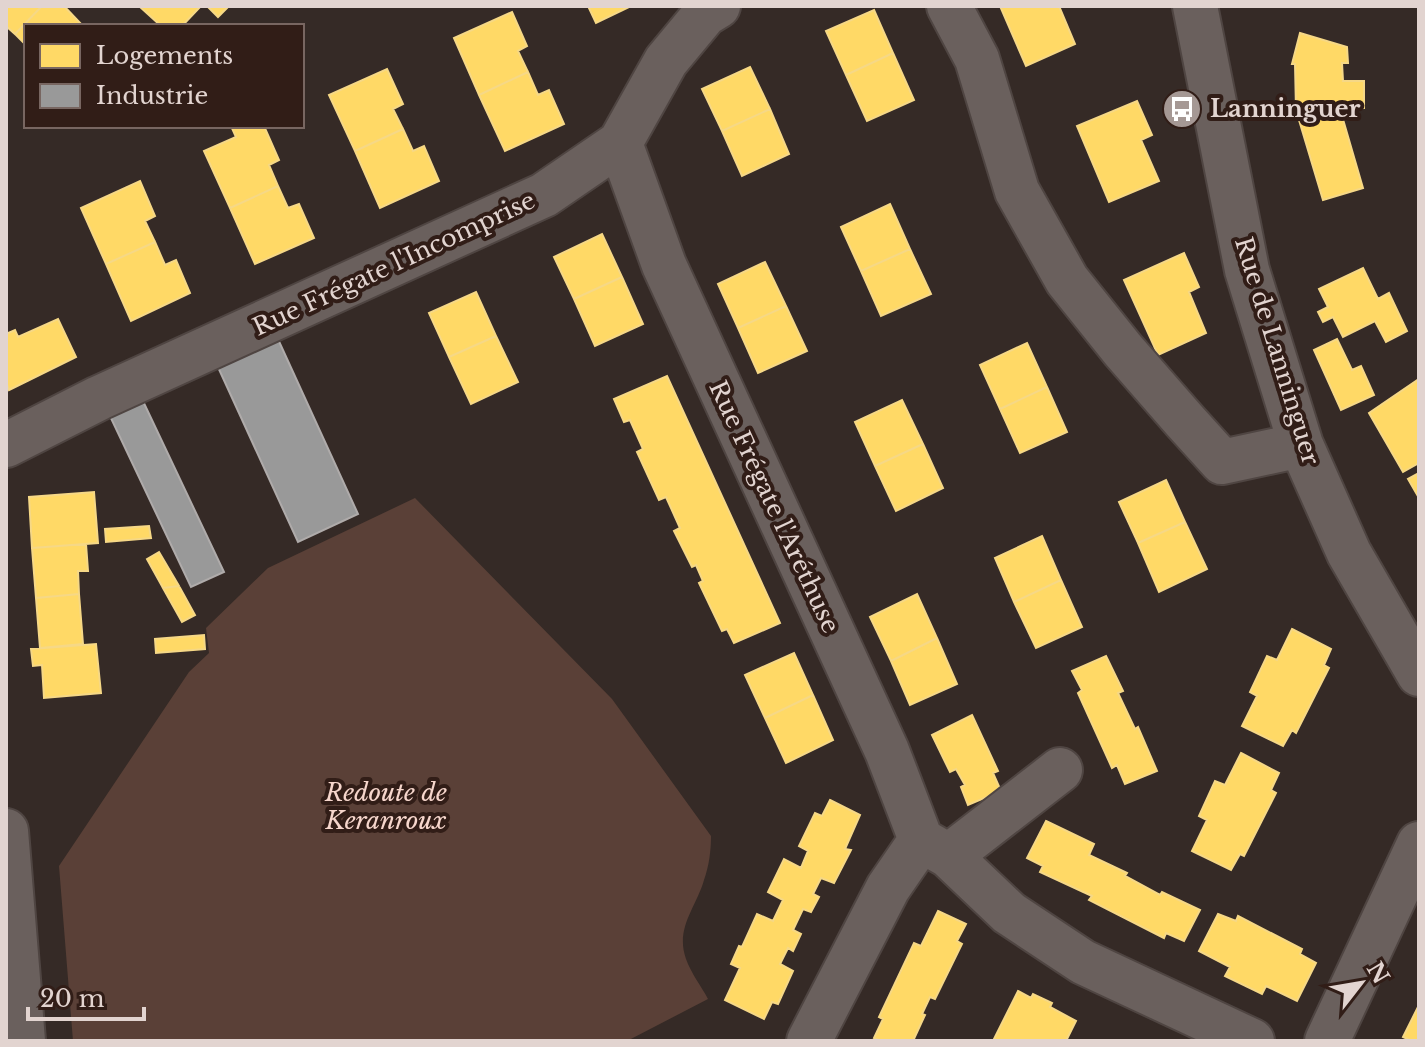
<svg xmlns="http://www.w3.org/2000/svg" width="1425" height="1047" font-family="'Libre Baskerville',serif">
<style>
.green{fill:#5a4037}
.homes{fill:#ffd966;stroke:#f6d886;stroke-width:2}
.industry{fill:#999;stroke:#afabaa;stroke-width:2}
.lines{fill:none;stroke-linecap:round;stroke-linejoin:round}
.minor-casing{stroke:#4f4542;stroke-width:48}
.minor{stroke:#6a605d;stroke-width:44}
.labels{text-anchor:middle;stroke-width:8;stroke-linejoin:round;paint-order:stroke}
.poi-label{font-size:24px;font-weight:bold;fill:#e2d4d0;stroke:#311d17;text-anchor:start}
.street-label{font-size:24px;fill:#e2d4d0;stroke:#311d17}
.park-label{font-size:24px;font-style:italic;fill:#f6d6cc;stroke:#311d17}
</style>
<rect width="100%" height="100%" fill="#352a26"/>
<path class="green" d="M415,498L612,699L711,836C711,851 709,866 704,880C696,908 675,928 686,959C691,973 701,986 708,999L627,1041H73L59,866L189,672L209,653L206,628L268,568Z"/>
<path class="homes" d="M6,6H42L15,34L6,26Z
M42,6H64L83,26H26V45L15,34Z
M139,6H201L182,26H161Z
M207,6H229L218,17Z
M588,6H631L596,23Z
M1000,6H1059L1075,44L1026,66Z
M874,10L893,53L846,75L826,31Z
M512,12L527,46L518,51L528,72L479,95L454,38Z
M1300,33L1347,47L1348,63H1342L1343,81H1364V108L1296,110L1295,64H1292Z
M893,53L914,100L867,121L846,75Z
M750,67L770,109L722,131L702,89Z
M387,69L403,104L393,109L403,129L355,151L329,95Z
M528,72L538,95L549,90L564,124L505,151L479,95Z
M1137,101L1152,135L1141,140L1159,181L1109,202L1077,126Z
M770,109L789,154L742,176L722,131Z
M1340,109L1363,188L1323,200L1296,110Z
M231,126H264L279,160L269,165L278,186L230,208L204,151L236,137Z
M403,129L413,151L424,146L439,181L380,208L355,151Z
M140,181L155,216L145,221L155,242L106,264L81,208Z
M278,186L288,208L299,204L314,238L255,264L230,208Z
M890,204L910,249L861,271L841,227Z
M602,234L622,277L574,299L554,257Z
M155,242L165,265L176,260L190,293L131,321L106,264Z
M910,249L931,294L881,316L861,271Z
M1184,253L1199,287L1189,292L1206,333L1158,355L1124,280Z
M765,262L786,306L738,328L718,284Z
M1363,268L1378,299L1389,293L1407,331L1386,342L1375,321L1343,337L1333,317L1323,322L1318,312L1328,307L1319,289Z
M622,277L643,324L595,346L574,299Z
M476,292L496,336L449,357L429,313Z
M786,306L807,351L758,373L738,328Z
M58,319L76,357L9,390L6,382V334L15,330L18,337Z
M496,336L518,382L471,404L449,357Z
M1337,339L1352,370L1361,366L1374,395L1341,410L1314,350Z
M1027,343L1047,387L1000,409L980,365Z
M667,376L780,623L734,643L727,629L722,631L699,583L703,581L696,565L692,567L674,531L680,528L666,497L659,500L637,452L643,449L630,420L624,422L614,399Z
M1419,379V463L1403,472L1369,413Z
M1047,387L1067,432L1020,453L1000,409Z
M902,400L923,444L875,466L855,422Z
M923,444L943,488L896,511L875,466Z
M1419,473V498L1408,479Z
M1166,480L1185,522L1138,543L1119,502Z
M94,492L98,543L32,548L29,497Z
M1185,522L1207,569L1159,592L1138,543Z
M149,526L151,538L106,542L105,529Z
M1042,536L1061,580L1014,602L995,558Z
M86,544L88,571H78L79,594L36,598L32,548Z
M159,552L179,586L163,588L147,559Z
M1061,580L1082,627L1036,648L1014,602Z
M179,586L195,615L182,622L163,588Z
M79,594L83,644L40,648L36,598Z
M917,594L937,638L891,661L870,617Z
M1292,629L1331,649L1324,665L1329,668L1296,733L1292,730L1283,746L1242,726L1257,696L1250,692L1267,656L1277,660Z
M204,635L205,649L156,653L155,639Z
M937,638L957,684L910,705L891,661Z
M96,644L101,693L44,698L42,665L33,666L31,649Z
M794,653L813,695L765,718L745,675Z
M1106,656L1123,691L1118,693L1135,729L1138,727L1157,771L1125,784L1117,765L1112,768L1078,693L1082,690L1072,671Z
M813,695L833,740L786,763L765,718Z
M972,715L998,771L993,773L1001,791L968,805L961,787L965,785L956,769L950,772L932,735Z
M1241,753L1279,773L1271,790L1276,793L1244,856L1240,854L1231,870L1192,851L1207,820L1199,816L1215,781L1225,785Z
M830,800L860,815L845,849L851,850L834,883L821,878L813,894L819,897L811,912L803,909L793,930L801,934L793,951L788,948L780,964L793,971L778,1004L772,1002L764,1019L725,1000L740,968L731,964L739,946L742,947L757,914L773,921L783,900L768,892L784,859L801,868L808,851L799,846L815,813L822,816Z
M1046,821L1094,844L1089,855L1127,873L1125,876L1160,895L1162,892L1200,910L1184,941L1166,933L1164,938L1089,900L1092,896L1040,872L1043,866L1027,858Z
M938,911L966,924L957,941L962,944L935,999L930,997L922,1014L925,1015L913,1041H881L874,1038L883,1019L879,1017L914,943L921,946Z
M1218,914L1236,921L1238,916L1302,949L1300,954L1316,963L1297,1001L1266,986L1262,994L1225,976L1230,967L1199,951Z
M1018,991L1031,998L1033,994L1052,1003L1050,1007L1076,1021L1066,1041H993Z
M1419,1005V1041H1412L1403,1037Z"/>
<path class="industry" d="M277,337L358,514L298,542L217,365Z
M142,399L224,572L191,587L109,414Z"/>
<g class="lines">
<defs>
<path id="minor" d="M949,6L977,59L1017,191L1067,280L1123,350L1184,420L1222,462L1301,445
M1195,6L1247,270L1301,445L1349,553L1419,674
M620,143L664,265L887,751L921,840L949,856L1009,913L1083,962L1252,1041
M6,445L99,398L544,195L620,143L666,61L705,14L718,6
M6,831L23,1041
M949,856L1060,770
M809,1041L888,888L921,840
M1327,1041L1419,844"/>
</defs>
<use href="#minor" class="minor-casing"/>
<use href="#minor" class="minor"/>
</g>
<defs>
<symbol id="bus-disc" viewBox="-11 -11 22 22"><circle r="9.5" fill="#a59894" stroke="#311d17"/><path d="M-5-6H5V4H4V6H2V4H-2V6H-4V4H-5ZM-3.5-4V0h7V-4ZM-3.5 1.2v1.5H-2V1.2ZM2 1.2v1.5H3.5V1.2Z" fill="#fff"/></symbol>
</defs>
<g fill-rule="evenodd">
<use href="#bus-disc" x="1160" y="87" width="44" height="44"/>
</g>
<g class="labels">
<g class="poi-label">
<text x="1210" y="117">Lanninguer</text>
</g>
<g class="street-label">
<text transform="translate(394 264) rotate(-25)" y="8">Rue Frégate l'Incomprise</text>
<text transform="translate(1277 351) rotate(73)" y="8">Rue de Lanninguer</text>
<text transform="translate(774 507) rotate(65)" y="8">Rue Frégate l'Aréthuse</text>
</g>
<g class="park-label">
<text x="386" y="801">Redoute de<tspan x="386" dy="28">Keranroux</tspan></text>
</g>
</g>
<rect width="1425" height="1047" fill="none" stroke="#e2d4d0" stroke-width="16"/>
<rect x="24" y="24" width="280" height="104" fill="#311d17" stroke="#786661" stroke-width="2"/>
<rect x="40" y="44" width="40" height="24" fill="#ffd966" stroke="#786661" stroke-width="2"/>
<text x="96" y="64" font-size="24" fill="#e2d4d0">Logements</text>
<rect x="40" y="84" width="40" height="24" fill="#999999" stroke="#786661" stroke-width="2"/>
<text x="96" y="104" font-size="24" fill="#e2d4d0">Industrie</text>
<g transform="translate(1361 983) rotate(59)" stroke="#311d17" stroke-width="6" paint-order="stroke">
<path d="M0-6L14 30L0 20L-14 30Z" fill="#e2d4d0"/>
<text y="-12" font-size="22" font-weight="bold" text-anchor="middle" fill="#e2d4d0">N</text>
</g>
<path d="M28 1007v12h116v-12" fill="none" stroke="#e2d4d0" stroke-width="4"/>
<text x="40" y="1007" font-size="24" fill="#e2d4d0" stroke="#311d17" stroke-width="6" paint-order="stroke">20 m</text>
</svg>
